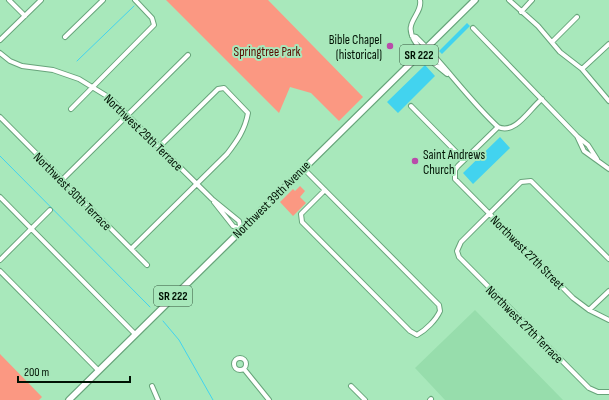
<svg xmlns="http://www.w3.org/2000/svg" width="609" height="400" font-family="'Sofia Sans Condensed',sans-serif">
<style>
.built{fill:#97ddac}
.green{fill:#fb9882}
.water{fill:#42d3ef}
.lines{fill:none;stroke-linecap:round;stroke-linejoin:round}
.stream{stroke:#42d3ef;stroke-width:1}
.minor-casing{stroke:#67a47a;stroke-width:6}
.major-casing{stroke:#67a47a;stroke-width:8}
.minor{stroke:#fff;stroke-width:4}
.major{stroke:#fff;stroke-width:5.5}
.poi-dot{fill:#b94caa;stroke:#a8e8bb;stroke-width:1.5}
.labels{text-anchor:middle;stroke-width:4;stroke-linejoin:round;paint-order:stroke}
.shield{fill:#a8e8bb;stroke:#32523b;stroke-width:1}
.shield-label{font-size:12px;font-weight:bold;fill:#001204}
.poi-label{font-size:13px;fill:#001204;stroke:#a8e8bb;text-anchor:end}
.park-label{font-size:13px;fill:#580b00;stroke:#a8e8bb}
.street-label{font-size:13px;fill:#001204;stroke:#a8e8bb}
</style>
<rect width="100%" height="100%" fill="#a8e8bb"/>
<path class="built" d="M475,310L563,400H445L415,368Z"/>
<path class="green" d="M166,0H268L363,97L339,121L311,93L290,87L279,113Z
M300,186L305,191L300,197L306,203L293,216L280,202L293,189L295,191Z
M0,354L42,397L39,400H0Z"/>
<path class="water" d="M467,23L470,26L442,54L439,51Z
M425,65L435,76L398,113L387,102Z
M500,137L510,148L473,184L463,173Z"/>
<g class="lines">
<path class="stream" d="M77,61L134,6
M0,156L150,307
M163,321L179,340L213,400"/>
<defs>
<path id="minor" d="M9,0L25,16
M420,0C422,10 413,17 411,26C407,41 436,66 447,74
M509,0L538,26L560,52L582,69L609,101
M521,12L532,0
M473,28L577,136L588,145L597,159
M412,36L416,37C445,65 468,99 498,127C516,135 530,108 542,99
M65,37L103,0
M0,40L41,0
M552,42L577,17
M0,53L10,61L22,66L53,70L79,79L110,98L212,199L239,221L241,229
M582,69L609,44
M411,106L464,160
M71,109L154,25L152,18L135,0
M0,117L147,265
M498,127L458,166L455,170V179L573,298L589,310L609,320
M577,136L584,151L609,169
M303,168L439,305L440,311C436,320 426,330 417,335L410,331L302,222L301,214L325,190
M62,180L188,55
M0,197L135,334
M214,202L233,226L241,229
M131,249L227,154C237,141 245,130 248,113L224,88L218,89L160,146
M609,259L531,181L521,182L461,242L457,251L459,257L589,388L598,392H609
M0,260L50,210
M0,271L98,370
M589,310L609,291
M234 364a6 6 0 1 1 12 0a6 6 0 1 1-12 0Z
M244,369L269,400
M152,386L158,400
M351,386L365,400
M430,400L431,399"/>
<path id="major" d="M69,400L475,0"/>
</defs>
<use href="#minor" class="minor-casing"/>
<use href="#major" class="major-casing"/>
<use href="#minor" class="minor"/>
<use href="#major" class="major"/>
</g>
<g class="poi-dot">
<circle cx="390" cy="46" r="4"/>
<circle cx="415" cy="161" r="4"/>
</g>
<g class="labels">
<g class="shield">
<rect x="400" y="45" width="38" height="20" rx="3"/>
<rect x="154" y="286" width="38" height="20" rx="3"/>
</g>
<g class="shield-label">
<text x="419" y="59">SR 222</text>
<text x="173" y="300">SR 222</text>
</g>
<g class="poi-label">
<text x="382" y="44">Bible Chapel<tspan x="382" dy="15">(historical)</tspan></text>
<text x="423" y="159" text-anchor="start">Saint Andrews<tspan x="423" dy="15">Church</tspan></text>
</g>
<g class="park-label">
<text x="267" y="56">Springtree Park</text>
</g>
<g class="street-label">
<text transform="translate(144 132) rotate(44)" y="5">Northwest 29th Terrace</text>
<text transform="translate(73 191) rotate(45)" y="5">Northwest 30th Terrace</text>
<text transform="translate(271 199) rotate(-45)" y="5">Northwest 39th Avenue</text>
<text transform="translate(528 252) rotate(45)" y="5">Northwest 27th Street</text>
<text transform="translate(525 324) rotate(45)" y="5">Northwest 27th Terrace</text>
</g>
</g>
<path d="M18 376v6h112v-6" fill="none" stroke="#001204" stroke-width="2"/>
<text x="24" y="376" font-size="12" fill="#001204" stroke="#a8e8bb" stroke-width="3" paint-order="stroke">200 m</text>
</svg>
